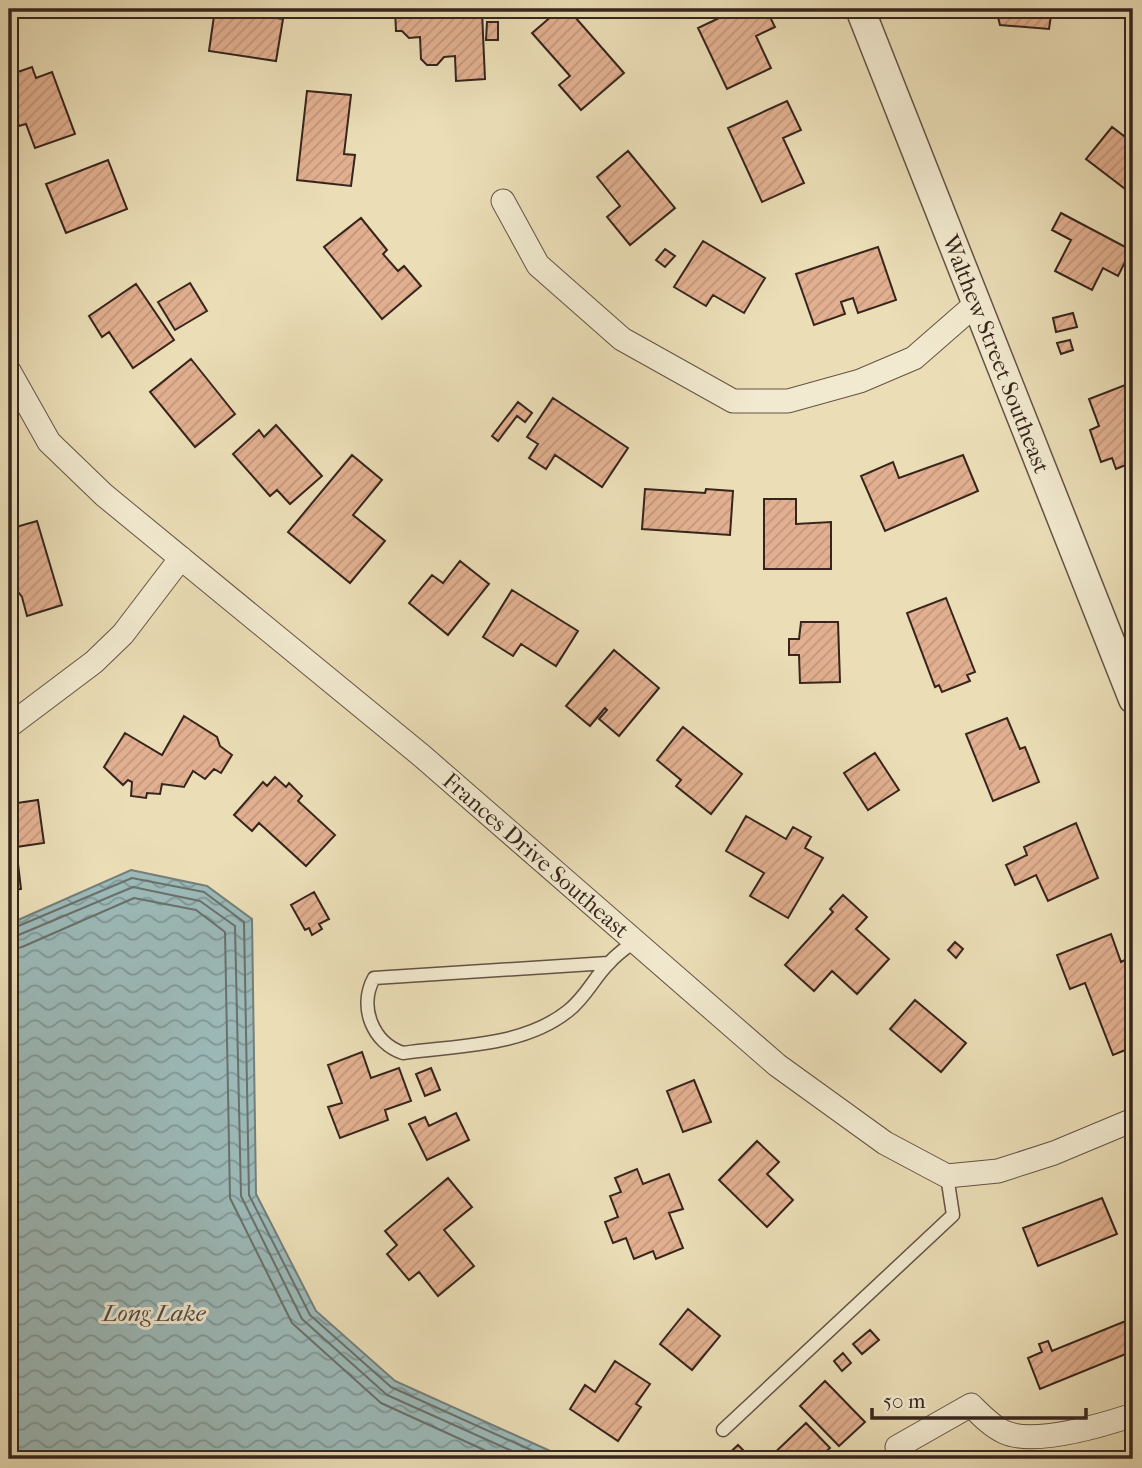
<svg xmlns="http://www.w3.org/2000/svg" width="1142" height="1468" font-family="'IM FELL French Canon',serif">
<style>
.water{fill:url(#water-waves);stroke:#747e7b;stroke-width:2}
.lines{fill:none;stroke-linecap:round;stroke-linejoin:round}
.shore{stroke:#6a706b;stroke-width:2}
.building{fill:url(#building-hatch);stroke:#37251d;stroke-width:2}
.service-casing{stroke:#645344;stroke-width:15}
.minor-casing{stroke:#645344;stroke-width:25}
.tertiary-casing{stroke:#645344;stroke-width:31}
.service{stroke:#f2ead0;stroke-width:12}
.minor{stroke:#f2ead0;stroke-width:23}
.tertiary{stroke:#f2ead0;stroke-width:28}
.labels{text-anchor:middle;stroke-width:6;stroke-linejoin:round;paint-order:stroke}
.street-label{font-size:23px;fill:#37251d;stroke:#f2ead0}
.water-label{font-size:24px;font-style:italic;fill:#504a44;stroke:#f2ead0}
</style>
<defs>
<pattern id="water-waves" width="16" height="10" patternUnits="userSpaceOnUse" patternTransform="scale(1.75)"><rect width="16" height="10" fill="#9cbab9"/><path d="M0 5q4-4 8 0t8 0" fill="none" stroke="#809796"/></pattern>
<pattern id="building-hatch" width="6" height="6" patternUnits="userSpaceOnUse" patternTransform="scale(1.75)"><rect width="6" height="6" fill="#e2b090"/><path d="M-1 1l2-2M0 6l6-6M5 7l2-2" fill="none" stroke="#c2977c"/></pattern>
</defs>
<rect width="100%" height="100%" fill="#ebdeb7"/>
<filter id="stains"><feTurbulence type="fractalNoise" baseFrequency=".00286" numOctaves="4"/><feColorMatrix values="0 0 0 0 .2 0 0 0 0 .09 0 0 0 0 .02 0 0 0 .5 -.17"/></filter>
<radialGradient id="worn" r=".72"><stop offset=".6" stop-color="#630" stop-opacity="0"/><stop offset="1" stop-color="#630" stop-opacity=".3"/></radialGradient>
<path class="water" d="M131,870L207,886L252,919L256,1194L316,1311L395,1381L568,1459H9V924Z"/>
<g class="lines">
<path class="shore" d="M9,930L132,878L204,892L244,922L249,1195L310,1315L391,1387L551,1459
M9,939L133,887L200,901L235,926L241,1196L302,1319L387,1395L530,1459
M9,950L22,947L134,898L196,910L225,932L230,1198L292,1323L381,1403L504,1459"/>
</g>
<path class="building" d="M215,9L283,19L276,61L209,51Z
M395,9H427V14L440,9H445L449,13L482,12L485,79L456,81L455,56L444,57L437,65H427L421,59L420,37L409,38L402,31H396Z
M560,9H568L624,73L581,110L559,85L570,76L532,33Z
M738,9H766L775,27L756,36L771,68L727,89L698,28Z
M1001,9H1052L1049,29L1000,25L998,17Z
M487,22H498V40H486Z
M32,67L36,78L52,72L75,134L35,148L26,124L19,126L9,98V75Z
M307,91L351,95L344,154L355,155L351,186L297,180Z
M787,101L801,130L783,138L804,183L762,202L728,128Z
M1133,125V195L1086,159L1112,127L1124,136Z
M628,151L675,208L630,245L607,217L620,206L597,177Z
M108,160L127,209L66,233L46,184Z
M1061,213L1131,250L1118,276L1103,268L1092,290L1055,271L1071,240L1052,230Z
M361,218L387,250L383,254L398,271L404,266L421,286L382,319L324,247Z
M703,241L765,278L744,313L713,295L706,306L674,287Z
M878,247L896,300L858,313L853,298L841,302L845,314L814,325L796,274Z
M665,249L675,256L665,267L656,260Z
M190,283L207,311L175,330L158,302Z
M136,284L174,340L133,368L109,332L102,337L89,316Z
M1073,313L1077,327L1056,332L1053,318Z
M1070,340L1073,350L1061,354L1057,343Z
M191,359L235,414L195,447L150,392Z
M1133,382V462L1116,469L1112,458L1101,462L1090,430L1099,426L1089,399Z
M553,398L628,448L602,487L555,455L546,469L529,458L538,444L527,437Z
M518,402L532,413L525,422L517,416L498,441L492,436Z
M276,425L322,476L290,504L277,490L270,496L233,454L259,430L264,437Z
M352,455L382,480L353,515L385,541L350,583L288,532Z
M963,455L978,491L885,531L861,476L893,462L899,478Z
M645,489L705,493L706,489L733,491L730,535L642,529Z
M764,499H796V524L831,522V569H764Z
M37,521L62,605L27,616L22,597L19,593L9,594V529Z
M460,561L489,584L448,635L409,603L432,575L443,583Z
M512,590L578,631L556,666L521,644L513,656L483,637Z
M946,598L975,672L967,675L970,681L942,692L939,685L935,687L907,613Z
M801,622H838L840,682L800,683L799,655H789V639H799Z
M614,650L659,688L619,736L599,719L607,710L605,708L590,726L566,706Z
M184,716L217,737L220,746L232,755L221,773L214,769L205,779L193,771L184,787L162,784L160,794L147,793L146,798L131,796L132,782L128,780L123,785L104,767L125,733L162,755Z
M1007,718L1020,749L1025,747L1039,782L993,801L966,734Z
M683,727L742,774L711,814L676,786L681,780L657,760Z
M875,753L899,790L868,810L844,773Z
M275,777L286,787L289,783L302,796L298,801L335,835L306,866L259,823L252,831L234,815L263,782L267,786Z
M38,800L44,843L16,847L10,804Z
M746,816L786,839L793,827L811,837L805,848L823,858L788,918L750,896L764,873L726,851Z
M1076,823L1098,878L1048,901L1036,875L1015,885L1006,865L1027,855L1024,847Z
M16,847L21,889L9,891V848Z
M314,892L329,919L319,924L322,929L312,935L309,928L305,930L291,905Z
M843,895L867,917L856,929L889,959L857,994L832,971L814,991L785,965L833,912L830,909Z
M1111,934L1121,962L1125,960L1133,980V1047L1113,1055L1085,983L1070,989L1057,955Z
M955,942L963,949L956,958L948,950Z
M915,1000L966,1043L941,1072L890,1029Z
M362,1052L371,1078L399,1068L411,1101L385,1110L388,1120L340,1138L328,1107L342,1103L328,1065Z
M431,1068L440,1090L425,1096L416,1074Z
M694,1080L711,1122L683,1132L667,1091Z
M456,1113L469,1140L427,1160L409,1124L425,1117L429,1126Z
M757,1141L779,1162L767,1174L793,1200L767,1227L719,1180Z
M637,1169L643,1184L669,1174L683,1209L669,1213L683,1248L656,1259L653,1251L634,1259L626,1238L613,1243L605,1222L618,1217L610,1196L621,1192L615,1178Z
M448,1178L472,1207L444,1230L474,1266L438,1296L419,1272L409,1280L387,1254L397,1245L385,1231Z
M1102,1198L1117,1234L1038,1266L1023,1228Z
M688,1309L720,1336L692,1370L660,1344Z
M1133,1318V1351L1040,1389L1028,1358L1042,1352L1039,1344L1048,1341L1052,1351Z
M870,1330L879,1340L862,1354L853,1344Z
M843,1353L851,1363L842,1371L834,1361Z
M615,1361L650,1384L636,1404L641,1407L618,1441L570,1409L585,1385L595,1392Z
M825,1381L865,1422L839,1446L800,1406Z
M806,1423L830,1448L817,1459H768Z
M738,1445L752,1459H723Z"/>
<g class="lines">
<defs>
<path id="service" d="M608,963L374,978C358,1007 373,1043 403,1053C458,1045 523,1047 568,1011C587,996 594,977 610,962C617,954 626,948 635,941
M723,1430L953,1215L947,1176"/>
<path id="minor" d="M503,201L538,265L622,339L733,401H788L860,381L914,358L977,303
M9,371L49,442L104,495L422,756L777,1065L885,1143L947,1176L998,1171L1054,1153L1133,1120
M9,726L94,662L123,634L181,558
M897,1447L971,1405C981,1415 991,1426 1004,1432C1034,1446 1103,1425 1133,1415"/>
<g id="tertiary">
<path id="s1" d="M860,9L1133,699"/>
</g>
</defs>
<use href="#service" class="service-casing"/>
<use href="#minor" class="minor-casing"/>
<use href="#tertiary" class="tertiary-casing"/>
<use href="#service" class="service"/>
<use href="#minor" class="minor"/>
<use href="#tertiary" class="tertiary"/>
</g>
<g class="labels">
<g class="street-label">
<text dy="8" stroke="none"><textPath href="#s1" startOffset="371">Walthew Street Southeast</textPath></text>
<text transform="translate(536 855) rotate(41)" y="8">Frances Drive Southeast</text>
</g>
<g class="water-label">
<text x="154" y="1321">Long Lake</text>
</g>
</g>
<rect width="1142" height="1468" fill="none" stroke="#ebdeb7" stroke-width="35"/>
<rect x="10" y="10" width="1121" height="1447" fill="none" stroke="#37251d" stroke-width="3.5"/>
<rect x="18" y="18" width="1107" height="1433" fill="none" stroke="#37251d" stroke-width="2"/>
<path d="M872 1408v10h214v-10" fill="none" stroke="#37251d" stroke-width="3.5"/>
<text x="883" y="1408" font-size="21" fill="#37251d" stroke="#f2ead0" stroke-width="5" paint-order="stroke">50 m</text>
<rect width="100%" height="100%" filter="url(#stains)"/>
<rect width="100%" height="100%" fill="url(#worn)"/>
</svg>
